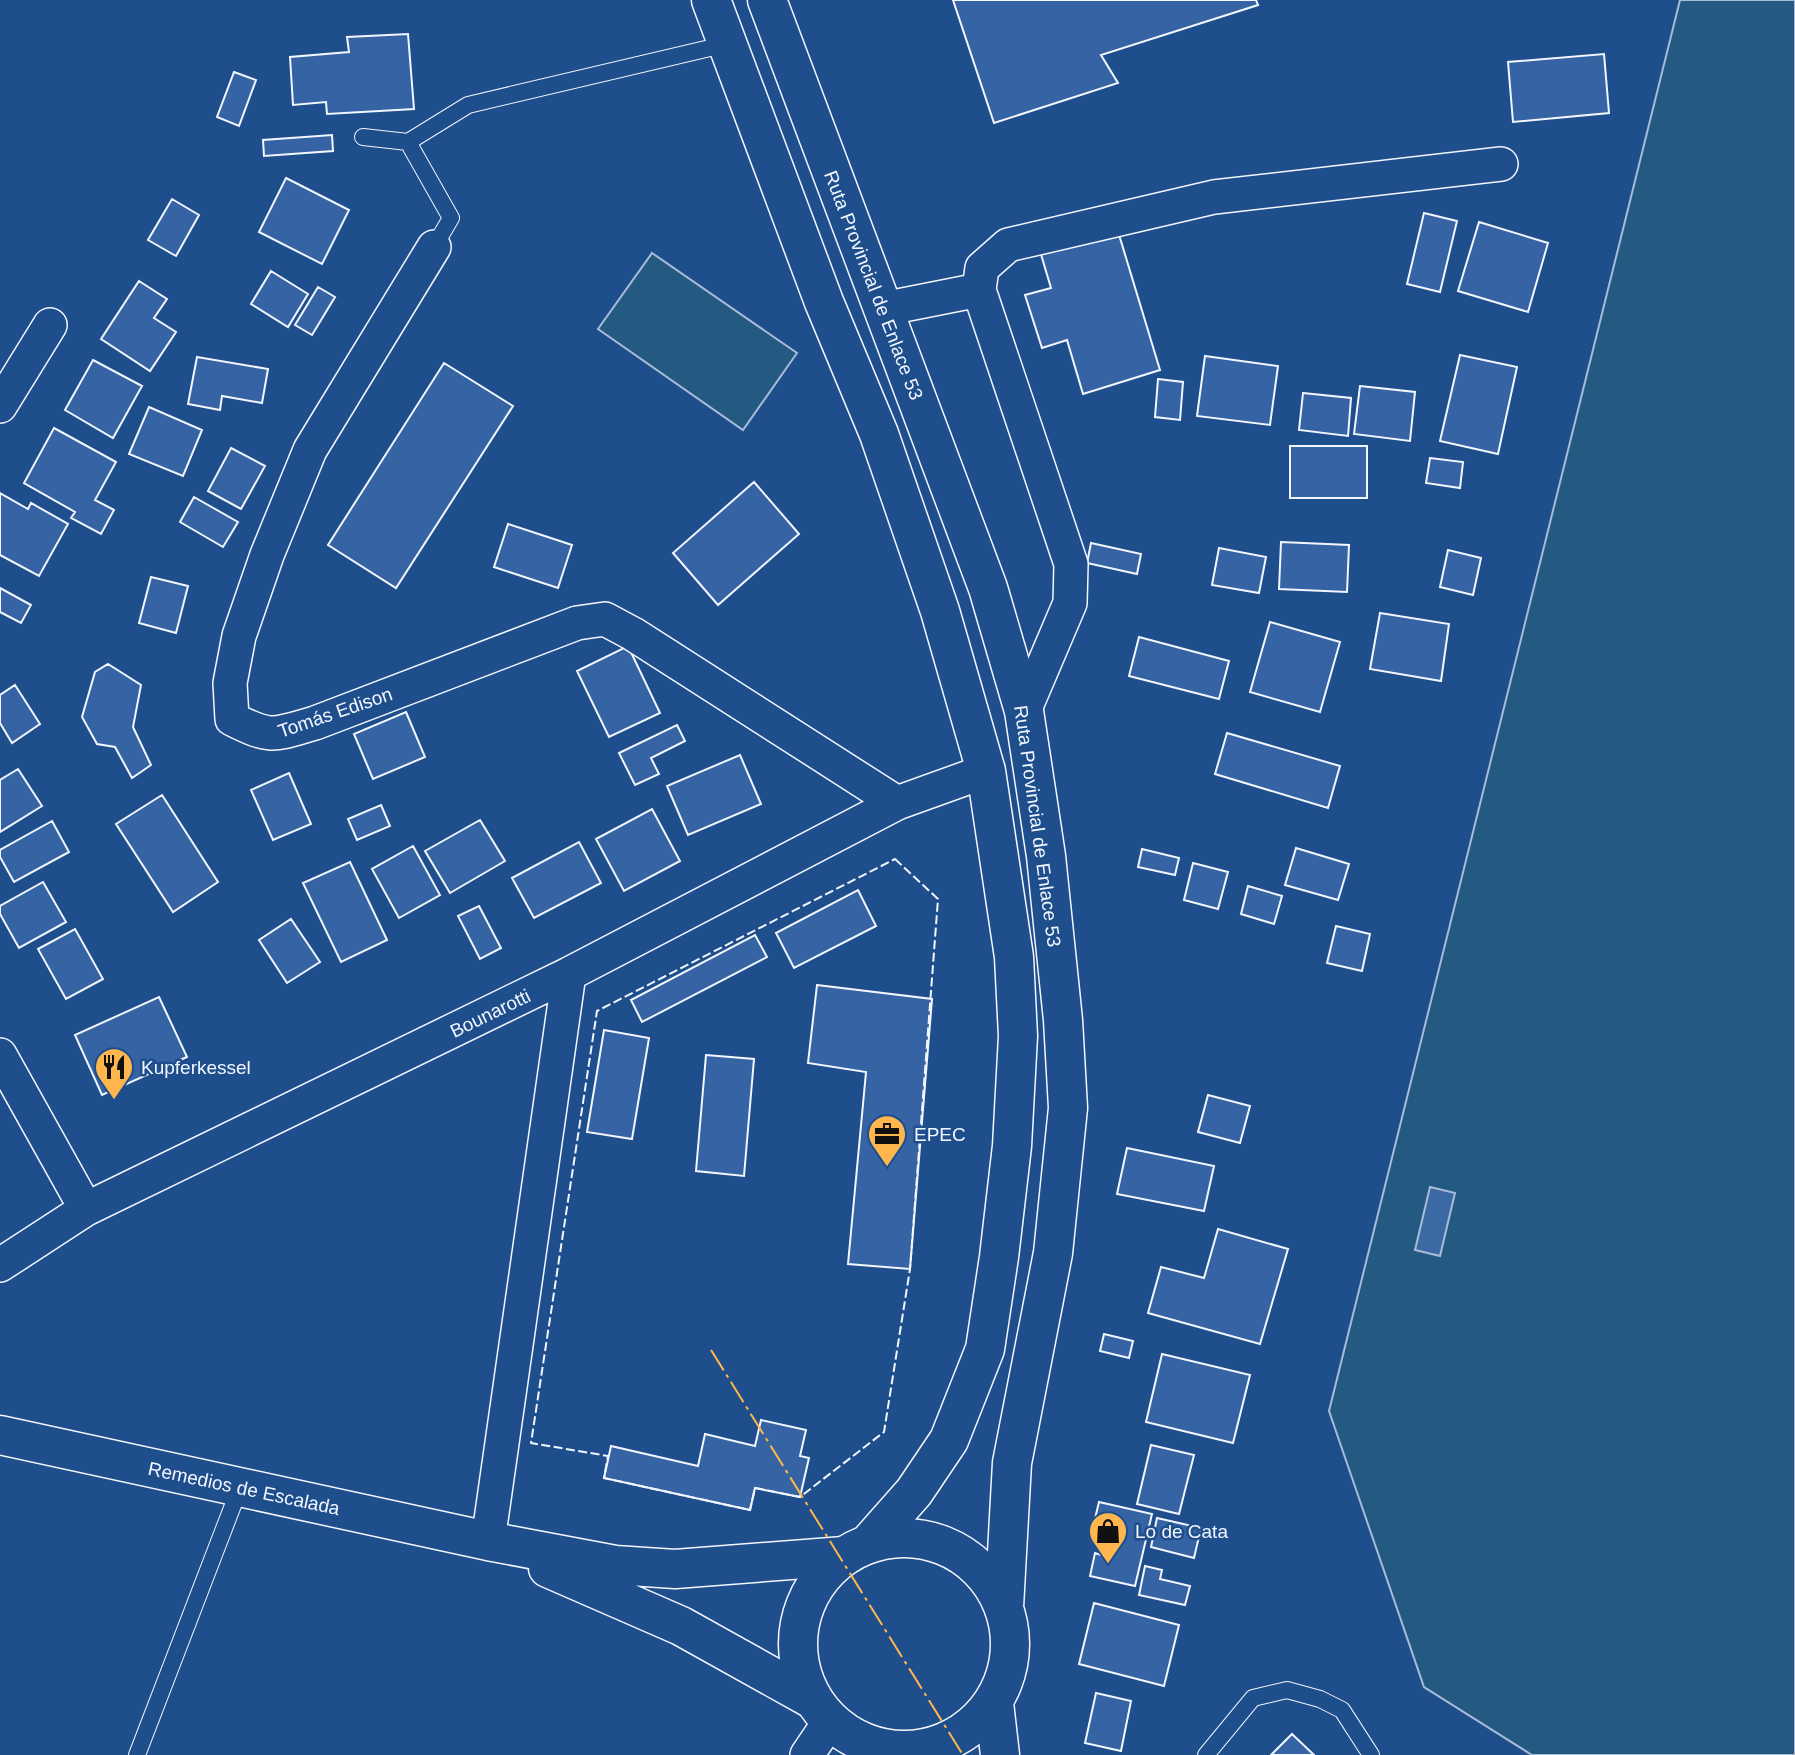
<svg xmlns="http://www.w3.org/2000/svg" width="1795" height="1755" font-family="Helvetica,sans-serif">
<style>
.green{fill:#245a82;stroke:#a8bbd7;stroke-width:2}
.water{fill:#3b69a3;stroke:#a8bbd7;stroke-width:2}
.building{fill:#3563a3;stroke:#f2f6ff;stroke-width:2}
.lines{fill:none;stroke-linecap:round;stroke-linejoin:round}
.lane-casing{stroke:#f2f6ff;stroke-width:18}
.street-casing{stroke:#f2f6ff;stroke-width:36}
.secondary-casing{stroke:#f2f6ff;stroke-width:41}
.primary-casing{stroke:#f2f6ff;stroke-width:41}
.lane{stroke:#1f4e8c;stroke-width:16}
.street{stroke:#1f4e8c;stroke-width:33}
.secondary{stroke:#1f4e8c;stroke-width:38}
.primary{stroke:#1f4e8c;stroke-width:38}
.fence{stroke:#f2f6ff;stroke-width:2;stroke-dasharray:9 3.5;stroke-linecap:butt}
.power{stroke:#ffb74d;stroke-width:2;stroke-dasharray:24 5 3.5 5;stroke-linecap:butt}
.labels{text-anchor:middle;stroke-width:5;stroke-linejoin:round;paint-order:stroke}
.street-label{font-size:19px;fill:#f2f6ff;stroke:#1f4e8c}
.poi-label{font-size:19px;fill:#f2f6ff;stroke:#1f4e8c;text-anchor:start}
</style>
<rect width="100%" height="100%" fill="#1f4e8c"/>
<path class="green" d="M1680,0H1795V1755H1532L1424,1687L1329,1411Z
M652,253L797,353L743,430L598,329Z"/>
<path class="water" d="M1430,1187L1455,1193L1440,1256L1415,1250Z"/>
<path class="building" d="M953,0H1256L1258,5L1101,55L1118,83L994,123Z
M408,34L414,109L327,114L326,102L293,105L290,57L349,52L347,37Z
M1604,54L1609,113L1513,122L1508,62Z
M234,72L256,80L239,126L217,117Z
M332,135L333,151L264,156L263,140Z
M286,178L349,210L322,264L259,232Z
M172,199L199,215L176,256L148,240Z
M1424,213L1457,221L1440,292L1407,284Z
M1479,222L1548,243L1528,312L1458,291Z
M1117,228L1160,370L1083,394L1067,340L1042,348L1025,295L1051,288L1040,251Z
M271,271L308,294L288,327L251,304Z
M139,281L167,299L154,318L176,332L150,371L101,339Z
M318,287L335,297L312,335L295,325Z
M1460,355L1517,367L1498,454L1440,441Z
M1205,356L1278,366L1270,425L1197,416Z
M197,357L268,369L262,403L222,396L220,410L188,404Z
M93,360L142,386L113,438L65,410Z
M444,363L513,406L396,588L328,545Z
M1158,379L1183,382L1180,420L1155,417Z
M1360,386L1415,392L1410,441L1354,434Z
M1303,393L1351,398L1348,436L1299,430Z
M149,407L202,430L183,476L129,454Z
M54,428L116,462L95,500L114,510L101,534L71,518L75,512L24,483Z
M1290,446H1367V498H1290Z
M231,448L265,466L241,509L208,491Z
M1430,458L1463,462L1460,488L1426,483Z
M754,482L799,534L718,605L673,553Z
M0,493L28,509L31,503L68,524L39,576L0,555Z
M194,497L238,522L223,547L180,522Z
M508,524L572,545L558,588L494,567Z
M1281,542L1349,545L1347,592L1279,589Z
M1091,543L1141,554L1137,574L1087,563Z
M1219,548L1266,557L1259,593L1212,585Z
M1448,550L1481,558L1473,595L1440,587Z
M151,577L188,586L176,633L139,623Z
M0,588L31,605L21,623L0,612Z
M1380,613L1449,624L1441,681L1370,669Z
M1270,622L1340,642L1320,712L1250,692Z
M1139,637L1229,661L1219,699L1129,676Z
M628,646L660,713L609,737L577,671Z
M108,664L141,685L133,727L151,765L132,778L115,747L97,744L82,717L95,672Z
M15,685L40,724L12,743L0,723V695Z
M406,712L425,757L373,779L354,734Z
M677,725L685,741L651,758L659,774L635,785L619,753Z
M1227,733L1340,766L1328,808L1215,774Z
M740,755L761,804L688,835L667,786Z
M18,769L42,806L0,832V780Z
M289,773L311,824L273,840L251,790Z
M162,795L218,882L173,912L116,824Z
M381,805L390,826L357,840L348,819Z
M652,809L680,861L624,891L596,839Z
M480,820L505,861L450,893L425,851Z
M52,821L69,852L14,882L0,857V850Z
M579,842L601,883L534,918L512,878Z
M413,846L440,895L399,918L372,869Z
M1296,848L1349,864L1338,900L1285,885Z
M1142,849L1179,858L1175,875L1138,867Z
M350,862L387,940L341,962L303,883Z
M1193,863L1228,872L1218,909L1184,900Z
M43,882L66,922L19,948L0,914V906Z
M1248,886L1282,896L1274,924L1241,914Z
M858,890L876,926L794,968L776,933Z
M479,906L501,948L480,959L458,916Z
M291,919L320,962L287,983L259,940Z
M1336,926L1370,934L1362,971L1327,963Z
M75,929L103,979L66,999L38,949Z
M755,935L767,957L642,1022L631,1000Z
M817,985L932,999L910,1269L848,1264L866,1072L808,1063Z
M159,997L187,1057L102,1095L75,1035Z
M604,1030L649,1038L632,1139L587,1132Z
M706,1055L754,1059L744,1176L696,1171Z
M1208,1095L1250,1106L1240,1143L1198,1132Z
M1127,1148L1214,1166L1204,1211L1117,1194Z
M1218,1229L1288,1249L1260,1344L1148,1313L1161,1267L1204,1278Z
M1104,1334L1133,1341L1129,1358L1100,1351Z
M1162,1354L1250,1375L1233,1443L1146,1422Z
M761,1420L806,1430L800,1456L809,1458L800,1497L755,1488L750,1510L604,1478L611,1446L698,1466L705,1434L755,1446Z
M1151,1445L1194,1455L1179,1514L1137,1504Z
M1099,1502L1152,1514L1135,1586L1090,1576L1095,1553L1101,1555L1105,1538L1091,1535Z
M1157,1518L1201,1528L1194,1558L1151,1547Z
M1145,1566L1162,1570L1160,1579L1190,1586L1185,1605L1139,1595Z
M1094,1603L1179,1625L1164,1686L1079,1664Z
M1096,1693L1131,1701L1121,1751L1085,1743Z
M1292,1734L1314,1755H1271Z"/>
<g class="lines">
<defs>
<path id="lane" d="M363,137L408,142L468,105L727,44
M408,142L451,218L434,247
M137,1755L240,1487
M1206,1755L1253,1698L1287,1690L1320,1699L1342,1710L1371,1755"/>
<path id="street" d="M434,247L310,450L267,555L239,636L230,683L232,719C272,739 273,735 315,723L577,623L605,619L633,634L897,803
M883,309L979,290
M0,406L50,325
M1024,711L1070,603L1071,564L979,290L982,268L1008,245L1214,197L1501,164
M0,1055L86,1209
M0,1265L86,1209L569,974L897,803L986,771
M488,1541L569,974
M807,1755L830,1721"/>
<path id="secondary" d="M0,1435L488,1541L615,1565L675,1569L844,1556
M548,1568L681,1626L812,1699"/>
<path id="primary" d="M711,0L824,302L879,434L940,611L986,771L1014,957L1018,1036L1012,1146L999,1257L985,1349L949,1440L914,1492L869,1543
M767,0L988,588L1024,711L1046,856L1063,1020L1068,1108L1053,1253L1012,1463L1004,1607
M798 1644a106 106 0 1 1 212 0a106 106 0 1 1-212 0Z
M994,1703L1000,1755"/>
</defs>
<use href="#lane" class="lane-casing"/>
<use href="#street" class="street-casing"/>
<use href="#secondary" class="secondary-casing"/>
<use href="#primary" class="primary-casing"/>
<use href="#lane" class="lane"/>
<use href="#street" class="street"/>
<use href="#secondary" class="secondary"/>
<use href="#primary" class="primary"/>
<path class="fence" d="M895,859L938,899L910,1269L884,1432L800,1497L755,1488L750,1510L604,1478L608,1456L531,1443L597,1011Z"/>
<path class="power" d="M711,1350L963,1755"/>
</g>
<defs>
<symbol id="restaurant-pin" viewBox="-11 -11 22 30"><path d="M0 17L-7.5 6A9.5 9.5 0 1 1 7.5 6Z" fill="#ffb74d" stroke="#1f4e8c"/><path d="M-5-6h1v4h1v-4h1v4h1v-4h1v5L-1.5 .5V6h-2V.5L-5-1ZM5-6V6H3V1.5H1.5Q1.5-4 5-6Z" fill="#111"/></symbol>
<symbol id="office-pin" viewBox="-11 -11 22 30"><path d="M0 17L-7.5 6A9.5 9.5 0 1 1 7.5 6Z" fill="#ffb74d" stroke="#1f4e8c"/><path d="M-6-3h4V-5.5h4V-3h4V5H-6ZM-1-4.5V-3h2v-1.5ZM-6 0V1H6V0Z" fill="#111"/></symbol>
<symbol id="shop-pin" viewBox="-11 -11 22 30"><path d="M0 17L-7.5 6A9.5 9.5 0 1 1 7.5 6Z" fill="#ffb74d" stroke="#1f4e8c"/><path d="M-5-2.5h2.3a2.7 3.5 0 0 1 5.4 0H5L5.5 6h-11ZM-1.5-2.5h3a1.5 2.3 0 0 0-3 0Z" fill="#111"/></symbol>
</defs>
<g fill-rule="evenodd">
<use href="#restaurant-pin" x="92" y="1045" width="44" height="60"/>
<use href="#office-pin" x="865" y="1112" width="44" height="60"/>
<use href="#shop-pin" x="1086" y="1509" width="44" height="60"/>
</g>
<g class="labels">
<g class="street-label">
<text transform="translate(874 285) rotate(69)" y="7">Ruta Provincial de Enlace 53</text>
<text transform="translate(335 712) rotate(-19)" y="7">Tomás Edison</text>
<text transform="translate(1038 826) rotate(82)" y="7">Ruta Provincial de Enlace 53</text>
<text transform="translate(490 1013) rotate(-26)" y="7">Bounarotti</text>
<text transform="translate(244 1488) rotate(12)" y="7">Remedios de Escalada</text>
</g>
<g class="poi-label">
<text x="141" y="1074">Kupferkessel</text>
<text x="914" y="1141">EPEC</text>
<text x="1135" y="1538">Lo de Cata</text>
</g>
</g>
</svg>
